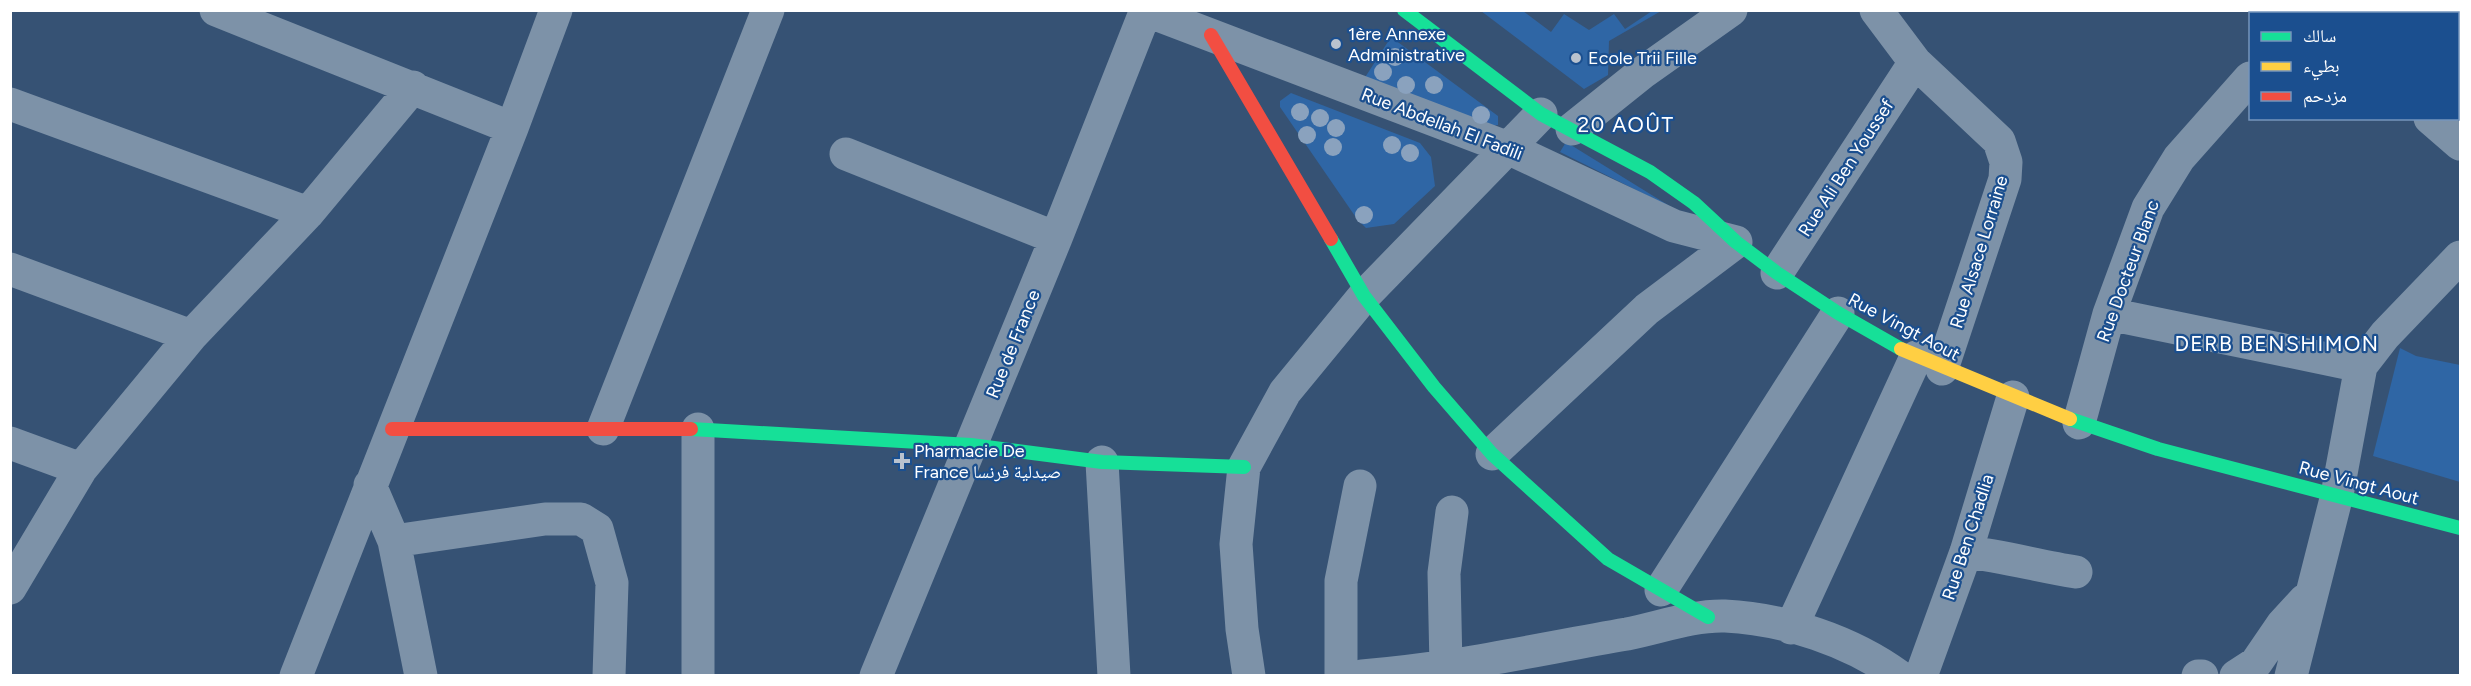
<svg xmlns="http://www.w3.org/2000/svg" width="2471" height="686" font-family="Figtree,'Noto Naskh Arabic',sans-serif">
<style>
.green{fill:#2f66a5}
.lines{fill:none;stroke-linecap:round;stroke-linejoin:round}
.street{stroke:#7d92a8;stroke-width:33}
.fast{stroke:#16e098;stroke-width:14}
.slow{stroke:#ffcf43;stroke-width:14}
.jam{stroke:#f24e42;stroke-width:14}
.tree{fill:#8aa2be}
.poi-dot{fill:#b9c2ce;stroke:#1b4f8f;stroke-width:2}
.labels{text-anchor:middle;stroke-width:4.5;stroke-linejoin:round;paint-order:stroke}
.poi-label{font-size:18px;fill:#fff;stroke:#1b4f8f;text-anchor:start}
.street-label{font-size:18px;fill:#fff;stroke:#1b4f8f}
.quarter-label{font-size:21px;letter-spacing:1.5px;fill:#fff;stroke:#1b4f8f}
</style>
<rect width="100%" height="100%" fill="#365274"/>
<path class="green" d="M1481,11H1523L1551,32L1564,14L1589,30L1614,14L1625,29L1652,11H1661L1609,41L1608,75L1584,89Z
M1391,37L1498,116V125L1492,126L1364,79Z
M1291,93L1420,143L1431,157L1435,186L1394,224L1366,228L1357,219L1280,107V101Z
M1566,142L1676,210L1560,152Z
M2400,348L2416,356L2460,365V482L2373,456Z"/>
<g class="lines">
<path class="street" d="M216,10L512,128
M1145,10L1508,148L1674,226L1736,242
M1876,10L1915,62L1999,141L2006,162L2005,179L1942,369
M2314,14L2317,10
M10,104L308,213
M2430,118L2460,144
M1572,129L1642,73L1731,10
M846,154L1056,238
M10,269L191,336
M1777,273L1915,62
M2109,314L2361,366
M2079,423L2109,314L2148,208L2179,158L2250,78
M603,429L768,10
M698,429V676
M10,443L81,469
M1492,454L1647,309L1736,242
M1102,462L1114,676
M370,485L394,541L421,676
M394,541L545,519H581L597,529L612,583L609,676
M1966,552C2003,556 2038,566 2076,572
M10,588L81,469L191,336L308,213L413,87
M1661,590L1838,313
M1791,628L1916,357
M1446,667L1444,573L1452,512
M296,676L512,128L556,10
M876,676L1056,238L1146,10
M1249,676L1242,629L1236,544L1244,467L1285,392L1364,296L1541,114
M1341,676V581L1360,486
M1362,676C1452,669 1539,649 1627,634C1658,628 1693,615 1725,616C1785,619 1851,641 1899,676
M1921,676L1966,552L2013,397
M2198,676H2202
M2236,676L2256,663L2282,625L2305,600
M2291,676L2337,495L2361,366L2385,335L2460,257"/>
<path class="fast" d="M1404,10L1541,114L1650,172L1694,203L1736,242L1777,273L1838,313L1901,349
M1331,239L1364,296L1434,387L1492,454L1608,559L1708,617
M2070,419L2158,449L2460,528
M691,429L971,445L1102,462L1244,467"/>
<path class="slow" d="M1901,349L2070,419"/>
<path class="jam" d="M1211,35L1331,239
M392,429H691"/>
</g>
<g class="tree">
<circle cx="1395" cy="57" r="9"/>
<circle cx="1383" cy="72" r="9"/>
<circle cx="1406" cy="85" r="9"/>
<circle cx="1434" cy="85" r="9"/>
<circle cx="1300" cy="112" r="9"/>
<circle cx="1481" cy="115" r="9"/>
<circle cx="1320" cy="118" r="9"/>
<circle cx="1336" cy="128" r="9"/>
<circle cx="1307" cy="135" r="9"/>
<circle cx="1392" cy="145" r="9"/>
<circle cx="1333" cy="147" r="9"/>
<circle cx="1410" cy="153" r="9"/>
<circle cx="1364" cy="215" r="9"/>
</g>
<g class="poi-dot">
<circle cx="1336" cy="44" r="6"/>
<circle cx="1576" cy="58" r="6"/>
<path d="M899 452h6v6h6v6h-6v6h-6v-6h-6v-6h6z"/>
</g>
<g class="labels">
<g class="poi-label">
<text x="1348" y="40">1ère Annexe<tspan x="1348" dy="21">Administrative</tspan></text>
<text x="1588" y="64">Ecole Trii Fille</text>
<text x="914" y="457">Pharmacie De<tspan x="914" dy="21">France صيدلية فرنسا</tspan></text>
</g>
<g class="street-label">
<text transform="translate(1442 124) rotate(21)" y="6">Rue Abdellah El Fadili</text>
<text transform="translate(1846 168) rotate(-57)" y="6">Rue Ali Ben Youssef</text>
<text transform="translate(1979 252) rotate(-73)" y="6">Rue Alsace Lorraine</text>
<text transform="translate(2128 271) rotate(-70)" y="6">Rue Docteur Blanc</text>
<text transform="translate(1904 327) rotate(28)" y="6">Rue Vingt Aout</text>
<text transform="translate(1013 344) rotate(-68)" y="6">Rue de France</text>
<text transform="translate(2359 483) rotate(15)" y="6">Rue Vingt Aout</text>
<text transform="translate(1968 537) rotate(-72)" y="6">Rue Ben Chadlia</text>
</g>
<g class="quarter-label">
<text x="1626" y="132">20 AOÛT</text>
<text x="2277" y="351">DERB BENSHIMON</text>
</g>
</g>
<rect width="2471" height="686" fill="none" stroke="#ffffff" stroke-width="24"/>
<rect x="2249" y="12" width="210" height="108" fill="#1b4f8f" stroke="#7695bc" stroke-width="1.5"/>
<rect x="2261" y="32" width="30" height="9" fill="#16e098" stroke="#7695bc" stroke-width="1.5"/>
<text x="2303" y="42" font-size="18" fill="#ffffff">سالك</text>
<rect x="2261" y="62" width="30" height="9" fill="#ffcf43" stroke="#7695bc" stroke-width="1.5"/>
<text x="2303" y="72" font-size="18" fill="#ffffff">بطيء</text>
<rect x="2261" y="92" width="30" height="9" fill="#f24e42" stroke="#7695bc" stroke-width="1.5"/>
<text x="2303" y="102" font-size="18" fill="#ffffff">مزدحم</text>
</svg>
